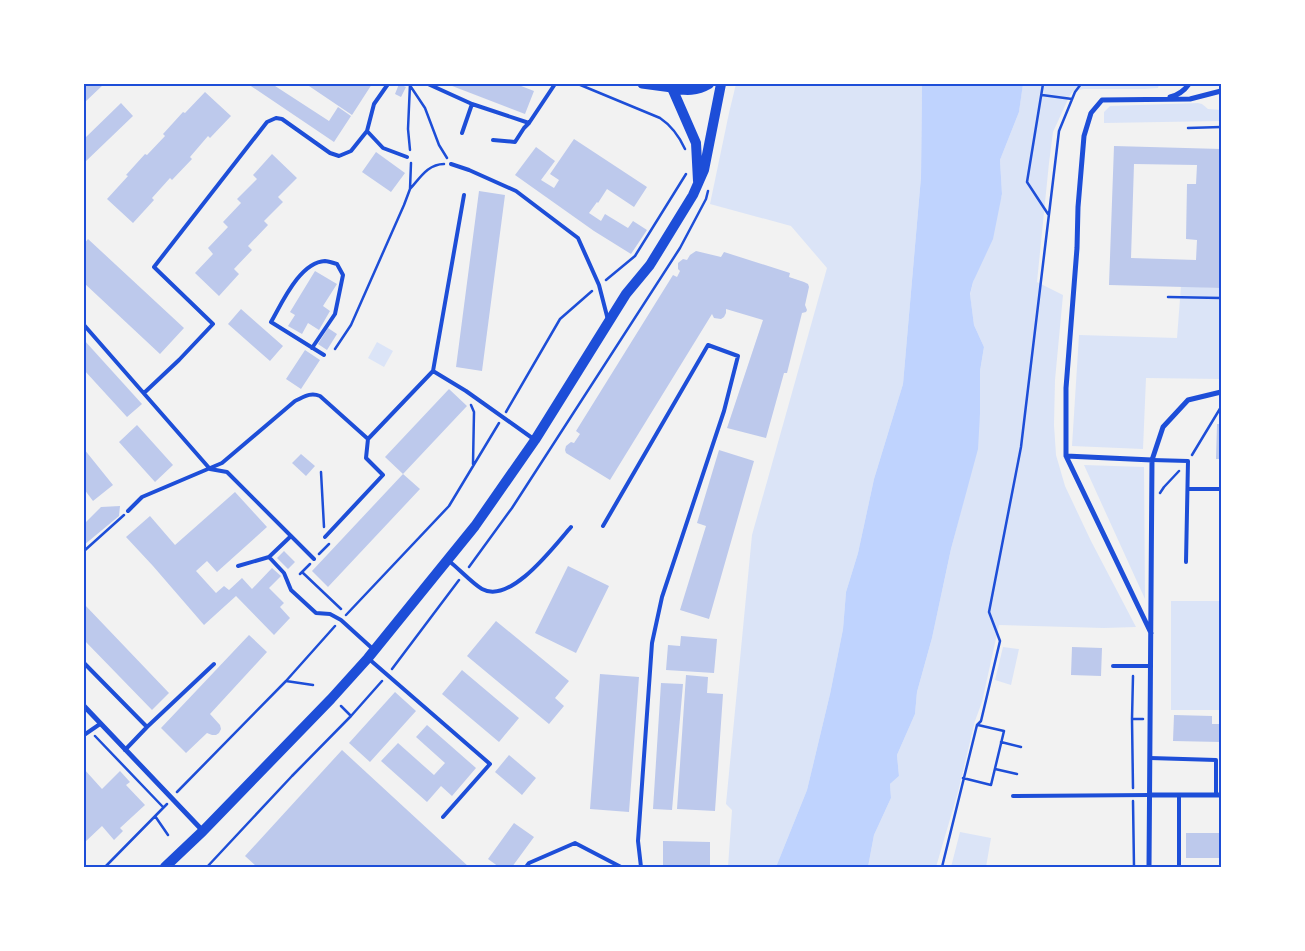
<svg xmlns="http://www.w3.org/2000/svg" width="1305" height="951" font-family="Montserrat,sans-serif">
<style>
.green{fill:#dbe4f7}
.water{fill:#bfd3fe}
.building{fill:#bdc9ec;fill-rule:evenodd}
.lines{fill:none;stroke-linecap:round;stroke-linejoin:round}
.path{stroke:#1d4ed8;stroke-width:2.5}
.service{stroke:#1d4ed8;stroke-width:4}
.minor{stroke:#1d4ed8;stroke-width:5}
.tertiary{stroke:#1d4ed8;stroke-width:9}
.secondary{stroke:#1d4ed8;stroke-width:10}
.neatline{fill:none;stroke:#1d4ed8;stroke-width:2}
</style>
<rect width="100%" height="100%" fill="#f2f2f2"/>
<path class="green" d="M736,84H922L921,177L903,384L874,479L858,553L846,592L843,629L830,694L807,790L776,867H728L732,810L726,804L752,535L827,268L791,226L710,204L729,113Z
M1023,84H1159L1158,88L1145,89H1084L1073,91L1069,97L1053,132L1049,163L1037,282L1063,295L1055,380L1054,425L1056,455L1065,486L1091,541L1136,627L1104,628L999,625L982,702L975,721L958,792L936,867H868L874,835L891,798L890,784L899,776L897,755L915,714L917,692L932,638L951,549L964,499L980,414V371L984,347L974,325L970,295L973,282L1002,195L1000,160L1019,112Z
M1198,103L1202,104L1208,109L1221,110V121L1104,123V112L1110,106Z
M1181,286L1221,288V379L1146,378L1143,449L1072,446L1079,335L1177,338Z
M377,342L393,351L384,367L368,358Z
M1084,465L1144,467L1145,599Z
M1171,601H1221V710H1171Z
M1003,647L1019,649L1011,685L995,680Z
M960,832L991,838L986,867H951Z"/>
<path class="water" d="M922,84H1023L1019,112L1000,160L1002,194L993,239L973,282L970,294L974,325L984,347L980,371V414L978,449L951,549L932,638L917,692L915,714L897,755L899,776L890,784L891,798L874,835L868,867H776L807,790L830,694L843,629L846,592L858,553L874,479L903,384L921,177Z"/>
<path class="building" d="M84,84H104L84,103Z
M248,84H272L329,121L338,107L351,116L334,142Z
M306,84H372L352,115Z
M399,84L406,87L401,97L395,94Z
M447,84H516L534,91L525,114Z
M205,92L231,116L210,138L208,136L190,157L192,159L172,180L170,178L152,198L154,200L133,223L107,199L128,176L126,175L145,154L147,155L165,136L163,134L183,112L185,113Z
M121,103L133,116L84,163V139Z
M574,139L647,187L634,207L607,189L598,203L597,202L589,213L601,221L605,214L628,228L633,221L647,230L631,254L594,231L515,175L536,147L555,161L541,180L554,188L559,180L550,174Z
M1114,146L1221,149V288L1109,285ZM1134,164L1197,165L1196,184H1187L1186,239L1197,240L1196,260L1131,258Z
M376,152L405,173L391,192L362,172Z
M272,154L297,178L278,197L283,202L264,221L268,225L248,246L252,250L234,269L239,274L219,296L195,273L213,254L208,248L228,227L223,222L241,203L237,199L257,179L253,175Z
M479,191L505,195L482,371L456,367Z
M88,239L184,328L160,354L84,283V244Z
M696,251L721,257L724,252L790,273L789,277L804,282L808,284L809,287L805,305L807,310L806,312L802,313L787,373H784L766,438L727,428L763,320L726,309V313L724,317L721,319L714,318L712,314L610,480L566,453L565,450L566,446L571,442L574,443L580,434L576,431L673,275L677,277L680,271L678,269V263L683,259L687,260L690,255Z
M315,271L337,284L323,306L330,311L319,330L308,323L302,334L288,326L295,315L290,312Z
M241,309L283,346L270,361L228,324Z
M328,328L337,334L327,350L318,344Z
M84,340L142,404L127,417L84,370Z
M305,350L320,360L301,389L286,379Z
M449,389L467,406L403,474L385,457Z
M1217,424H1221V459H1216Z
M137,425L173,465L155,482L119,442Z
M84,449L113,485L93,501L84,489Z
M719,450L754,461L709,619L680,610L706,526L697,523Z
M301,454L315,466L306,476L292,463Z
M403,474L420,489L328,587L312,571Z
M235,492L267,527L217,572L207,561L196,571L216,593L224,586L229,590L242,578L252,589L272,568L281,576L269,588L284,603L280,607L290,618L274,635L236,596L204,625L153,566L126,537L150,516L175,545Z
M120,506L119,516L84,545V524L101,507Z
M284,551L295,562L288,569L277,558Z
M568,566L609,586L576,653L535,633Z
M84,604L169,693L152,710L84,640Z
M496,621L569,681L555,698L564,706L549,724L467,656Z
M249,635L267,652L210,714L220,725L221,729L219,733L216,735H212L207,733L186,753L161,728Z
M681,636L717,639L714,673L666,670L668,645L680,646Z
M1072,647L1102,648L1101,676L1071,675Z
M462,670L519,718L499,742L442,694Z
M600,674L639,677L629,812L590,809Z
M686,675L708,677L707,693L723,694L715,811L677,809Z
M661,683L683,684L672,810L653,809Z
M395,692L416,711L370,762L349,743Z
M1174,715L1212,716V724H1221V742L1173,741Z
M427,725L476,768L452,796L441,786L427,802L381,761L398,743L434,775L445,763L416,737Z
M342,750L469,867H257L245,856Z
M509,755L536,778L522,795L495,772Z
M84,769L102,789L120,771L130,782L126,785L145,805L120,828L123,831L114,840L102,826L84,843Z
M514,823L534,837L512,867H499L488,859Z
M1186,833H1221V858H1186Z
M663,841L710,842V867H663Z"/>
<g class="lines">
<path class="path" d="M410,84L408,129L410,150
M578,84L660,118C672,126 679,136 685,149
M1043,84L1027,182L1048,214
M411,87L425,108L439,145L447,158
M1042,95L1072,99
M1188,128L1221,127
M410,189C420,178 428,164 444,164
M606,280L635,256L686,174
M1168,297L1221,298
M335,349L351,325L404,205L410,189L411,163
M471,405L474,412L473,464
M506,412L560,319L592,291
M1192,455L1221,407
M321,472L324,527
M1160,493L1164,487L1179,471
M84,551L124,515
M319,554L329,544
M469,567L512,508L680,248L706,199L708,191
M302,572L341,609
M300,574L310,564
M346,615L449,506L499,423
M392,669L459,580
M286,681L313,685
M341,706L351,716
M1132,719L1133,676
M95,736L163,807
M1001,742L1021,747
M995,769L1017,774
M963,778L991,785L1004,731L978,725
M1133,788L1132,719H1143
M177,792L286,681L335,626
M1133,801L1134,867
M155,816L168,835
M105,867L167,804
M207,867L292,776L351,716L382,681
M942,867L977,725L981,721L1000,641L989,612L1021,447L1059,131L1075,92L1081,84"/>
<path class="service" d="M388,84L374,104L367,131L383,148L407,157
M428,84L472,104L529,123L555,84
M462,133L472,104
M493,140L515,142L524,128L529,123
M451,164L469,170L516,191L578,238L599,285L608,320
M84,325L210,469L227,472L314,559
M312,348L335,314L343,275L337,264C333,263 328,261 325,261C300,262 282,303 271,322L324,355
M433,371L466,391L535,440
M144,393L179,360L213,324L154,267L267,122L276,118L282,119L330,153L339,156L351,151L367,131
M1152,460L1188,461L1186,562
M1188,489H1221
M128,511L142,497L222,463L295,401C304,397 310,392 320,396L368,439
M603,526L708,345L738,356L724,411L662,597L652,643L638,841L641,867
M325,537L383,475L366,458L368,439L433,371L464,195
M269,557L284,573L291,590L316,613L330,614L341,620L374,650
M449,561C458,568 473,584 482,589C511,605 555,545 571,527
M238,566L269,557L291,536
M369,659L490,764L443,817
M84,663L147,727
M1113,666H1151
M84,735L100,724
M125,750L147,727L214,664
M1150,758L1216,760V795
M1013,796L1150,795
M526,867L529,863L575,843L621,867
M1179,867V795"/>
<path class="minor" d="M1170,97C1179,95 1184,91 1189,84
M1066,456L1152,460
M1151,633L1066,456V388L1077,248L1078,207L1084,136L1091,113L1102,100L1190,99L1221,91
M84,706L203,831
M1150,795H1221
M1149,867L1152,460L1163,427L1188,400L1221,392"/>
<path class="tertiary" d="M642,84L672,88"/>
<path class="secondary" d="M669,84L672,88L696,143L698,181
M672,88C686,91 697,91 709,84
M165,867L203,831L331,699L368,658L475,526L535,440L626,294L650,265L693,195L704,170L721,84"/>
</g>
<rect width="1305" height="951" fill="none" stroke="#ffffff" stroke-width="170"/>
<rect x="85" y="85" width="1135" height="781" class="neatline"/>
</svg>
